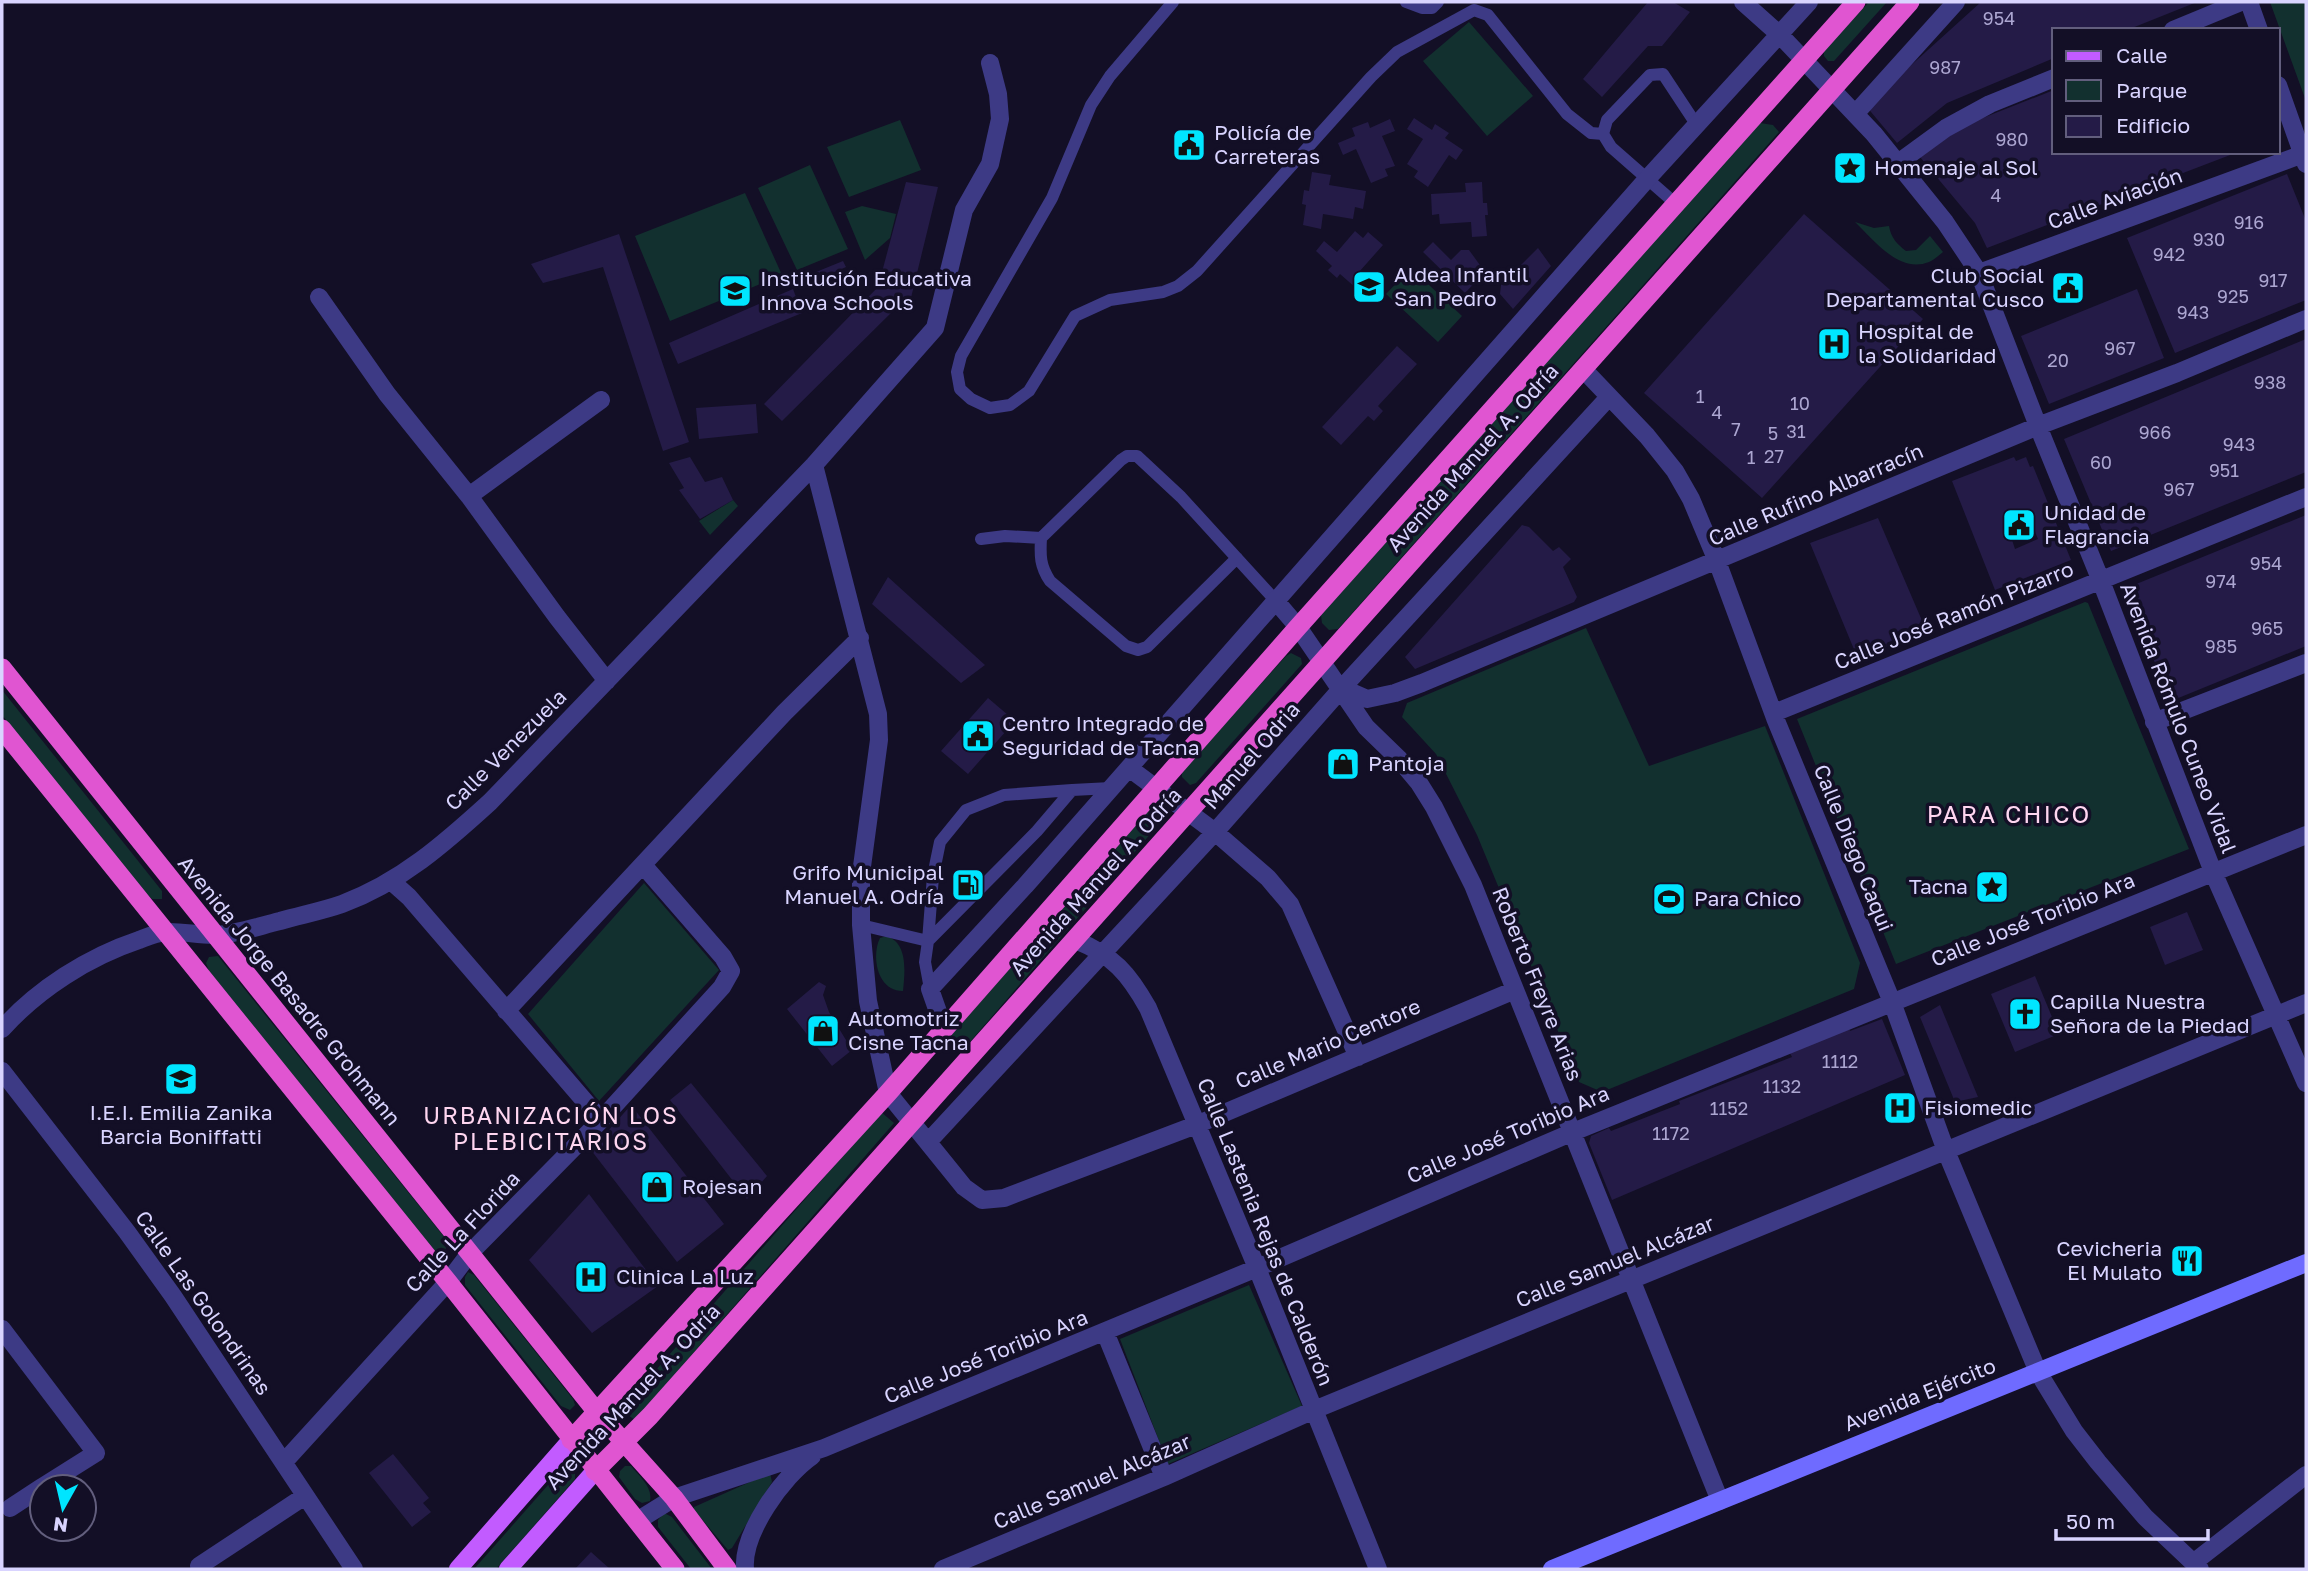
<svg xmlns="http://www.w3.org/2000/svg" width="2308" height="1571" font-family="'Golos Text',sans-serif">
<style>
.green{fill:#12302f}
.building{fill:#241b47;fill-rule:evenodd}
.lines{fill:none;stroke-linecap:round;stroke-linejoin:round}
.service{stroke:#3d3a85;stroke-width:12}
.minor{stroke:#3d3a85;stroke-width:18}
.secondary{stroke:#6f6bff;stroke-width:18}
.primary{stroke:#c25bff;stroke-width:18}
.trunk{stroke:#e055d1;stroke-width:19}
.labels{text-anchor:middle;stroke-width:7;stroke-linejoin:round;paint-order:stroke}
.number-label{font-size:18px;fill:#aca6d1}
.poi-label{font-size:21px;fill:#d9d4ff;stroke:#130f26;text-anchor:start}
.street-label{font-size:21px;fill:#d9d4ff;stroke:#130f26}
.neighbourhood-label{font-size:23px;letter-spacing:2px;fill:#ffd6f0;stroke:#130f26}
.quarter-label{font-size:24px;letter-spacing:2px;fill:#ffd6f0;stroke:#130f26}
</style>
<rect width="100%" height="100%" fill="#130f26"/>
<path class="green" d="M1869,2H1887L1834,61H1828L1824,56V51Z
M2270,2H2306V101Z
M1469,22L1533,96L1487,136L1423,61Z
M900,120L921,170L849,197L827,147Z
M1760,123L1773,125L1779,132L1338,629L1329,630L1322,623L1321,615Z
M810,165L848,249L797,270L758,188Z
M745,193L782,275L670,321L635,236Z
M862,206L896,214L890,238L865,260L845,212Z
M1855,222L1874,228L1889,226C1891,238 1897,244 1906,251L1916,250L1930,236L1943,252C1939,255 1934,260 1929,262C1899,274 1874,240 1855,222Z
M1411,268L1462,316L1438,342L1386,294Z
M733,500L738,506L710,535L699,521Z
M2085,602L2088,603L2101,635L2189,849L1896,964L1797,719Z
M1586,628L1649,766L1765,726L1860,963L1854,989L1602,1092L1579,1082L1477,835L1436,754L1402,717L1407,703Z
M1291,653L1301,658L1302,664L1196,783L1190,785L1182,777V772L1286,656Z
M2,690L162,891V899H152L140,887L2,715Z
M1149,810L1160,817V823L962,1051L951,1042L952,1034Z
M644,883L719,970L599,1101L528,1014Z
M887,936C908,944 905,971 903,991C877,991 871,956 880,938Z
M218,956L445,1238L446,1249L441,1254L434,1250L209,971L206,963L209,957Z
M881,1112L894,1123L635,1420L621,1410Z
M468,1272L474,1275L573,1399L575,1405L570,1410L561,1406L465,1285V1277Z
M1249,1285L1302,1406L1168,1464L1120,1339Z
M625,1466H631C639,1476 653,1487 650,1501L642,1503L635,1499L619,1477L620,1471Z
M569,1467L575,1474V1479L496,1569H474L563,1468Z
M770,1473L772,1482L732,1548L728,1550L694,1510V1507Z
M664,1513L672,1517L712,1569H691L658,1527V1520Z"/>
<path class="building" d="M1648,2H1673L1690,12L1662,46H1648L1602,97L1583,79Z
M1981,2H2197L2127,30H2054V58L1947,103L1897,143L1866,106Z
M2054,90V152H2238L1987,248L1975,223L1920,157L1965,125Z
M1414,118L1432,130L1435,124L1449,133L1445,138L1463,150L1456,160L1449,155L1428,187L1414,177L1418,171L1407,164L1423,139L1407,129Z
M1390,119L1395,131L1382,136L1395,166L1385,169L1388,176L1371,183L1356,149L1343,155L1338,143L1355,136L1352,128L1368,122L1370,128Z
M1312,172L1331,175L1329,185L1366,191L1363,209L1355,207L1353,219L1323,214L1321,229L1303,225L1306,205L1302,204L1304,190L1309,191Z
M2287,174L2306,221V300L2175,353L2127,238Z
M906,182L938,187L909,306L899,305L782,421L764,404L878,287Z
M1482,182L1483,203H1487L1488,215H1485L1487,236L1472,237L1471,222L1440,224L1439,214L1432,215L1431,194L1466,192L1465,183Z
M1804,214L1923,319L1762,498L1644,393Z
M1355,231L1363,238L1368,232L1383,245L1359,272L1366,277L1356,288L1340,274L1337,278L1328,270L1332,266L1316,251L1324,241L1337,252Z
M619,234L689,442L663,451L603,267L543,283L531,264Z
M1433,242L1451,260L1461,250H1469L1485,272L1465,293L1423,252Z
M1538,248L1551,266L1513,309L1500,294L1501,285Z
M843,261L846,267L819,279L816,272Z
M793,289L802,313L678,364L669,343Z
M2137,289L2164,358L2049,404L2021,336Z
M2306,339V472L2111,551L2064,439Z
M1397,346L1417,364L1378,406L1383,411L1374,421L1368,416L1341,445L1322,427Z
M756,404L758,433L699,439L696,408Z
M690,457L705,482L722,477L733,500L700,519L679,490L684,488L669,463Z
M2014,457L2016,461L2026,457L2030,467L2033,466L2071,560L1995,590L1952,481ZM2028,515L2038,539L2015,549L2007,525Z
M2306,515V646L2171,701L2124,589Z
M1878,518L1926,630L1858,659L1810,543Z
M1522,525L1529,527L1553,551L1559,547L1571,559L1563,567L1577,597L1574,602L1415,669L1405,657Z
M888,577L985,665L961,683L872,604Z
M988,698L1015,721L968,774L941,751Z
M2187,912L2203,950L2165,965L2150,927Z
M2035,976L2059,1034L2015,1052L1991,994Z
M819,982L826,986L823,995L829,1012L852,1050L832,1066L787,1009Z
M1940,1005L1978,1097L1955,1102L1920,1017Z
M1882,1019L1905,1075L1612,1200L1589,1143L1591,1136L1609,1128L1611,1131L1680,1104L1679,1101L1792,1057L1790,1053L1849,1028L1850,1031Z
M691,1083L767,1176L747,1199L670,1100Z
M631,1105L724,1224L677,1262L591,1150Z
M589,1194L658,1286L592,1333L529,1260Z
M393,1454L429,1498L423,1503L431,1512L412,1527L369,1473Z
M591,1552L610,1569H575Z"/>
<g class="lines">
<path class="service" d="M1173,2L1110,76L1091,105L1052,198L961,356L957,372L960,389L971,399L990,408L1010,405L1029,391L1075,316L1110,300L1163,292L1178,286L1197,271L1371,77L1397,52L1474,10L1488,15L1567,114L1591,133L1603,134
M1406,2L1422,8H1432L1438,2
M1676,204L1611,147L1603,134L1607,120L1650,75L1663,74L1696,124
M981,539L1005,536L1041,538
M1237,558L1147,647L1138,650L1126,646L1050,581C1040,566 1040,556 1041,538L1121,460L1127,456H1137L1181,497L1275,600
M861,925L928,941L933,876L940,842L966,810L1004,795L1072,790
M930,989L925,962L928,941L1037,831L1072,790L1111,788"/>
<path class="minor" d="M1743,2L1780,35L1874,134L1945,222L1979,273L2038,426L2101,581L2213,872L2306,1083
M2249,2L2259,30
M2173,30L2241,2
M2278,85L2306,164
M1855,114L1956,2
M1898,163L1946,128L1990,104L2054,78
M1979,273L2306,153
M319,297L387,394L469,496L557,617L607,681
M1583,369L1647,436L1675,471L1691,499L1717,561L1775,718L1892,1002L1946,1151L2038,1372L2074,1431L2098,1462L2145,1517L2200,1569
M814,465L878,714L879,740L861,874V925L868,1001L888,1093L964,1187L982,1200L1004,1198L1196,1125L1515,990
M469,496L601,400
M1275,600L1298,627L1366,727L1399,759L1419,783L1434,807L1473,885L1720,1501
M1342,688L1367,699L1395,693L1422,683L2038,426L2177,373L2306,319
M1774,713L2306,497
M2154,722L2306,663
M1129,768L1215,832L1268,878L1290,904L1358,1057
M391,881L409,897L601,1120
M1075,940C1113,955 1129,974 1148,1008L1257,1268L1378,1569
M506,1011L784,713L860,638
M2,1029C38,989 88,957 139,940C147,937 156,933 165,932C180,931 197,935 213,935C235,935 259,926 280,921C301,915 322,911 342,904C401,882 445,843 490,802L814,465L935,328L964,210L990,164L1000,119L998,94L990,63
M944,1029L930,989L1025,886L1647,179L1809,2
M2,1071L127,1232L173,1296L354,1569
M928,1142L1215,832L1342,688L1609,397
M2,1329L96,1453L42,1487
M1105,1332L1164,1477
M284,1462L448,1282L470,1253L601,1120L722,987L731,971L723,957L643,865
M10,1508L42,1487
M637,1521L674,1498L824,1448L1257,1268L1573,1132L2306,835
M2193,1563L2306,1475
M199,1566L305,1496
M745,1569C742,1533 783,1476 812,1456
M943,1569L1164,1477L1314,1410L2306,1003"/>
<path class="secondary" d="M1552,1569L2306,1263"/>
<path class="primary" d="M458,1569L571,1440
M508,1569L595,1471"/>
<path class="trunk" d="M2,668L596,1411L674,1498L727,1569
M2,729L448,1282L675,1569
M571,1440L888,1093L1298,627L1856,2
M595,1471L650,1416L1910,2"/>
</g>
<defs>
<symbol id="civic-square" viewBox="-11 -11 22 22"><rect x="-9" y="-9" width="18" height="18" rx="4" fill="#00e5ff" stroke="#130f26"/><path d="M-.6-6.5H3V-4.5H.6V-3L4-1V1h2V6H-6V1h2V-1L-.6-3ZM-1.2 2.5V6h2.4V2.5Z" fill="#111"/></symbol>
<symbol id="sight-square" viewBox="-11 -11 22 22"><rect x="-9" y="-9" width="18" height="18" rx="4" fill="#00e5ff" stroke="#130f26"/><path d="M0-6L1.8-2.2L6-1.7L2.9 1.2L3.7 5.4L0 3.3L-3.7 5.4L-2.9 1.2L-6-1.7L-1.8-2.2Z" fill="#111"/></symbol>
<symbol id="school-square" viewBox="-11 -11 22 22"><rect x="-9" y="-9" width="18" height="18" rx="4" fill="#00e5ff" stroke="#130f26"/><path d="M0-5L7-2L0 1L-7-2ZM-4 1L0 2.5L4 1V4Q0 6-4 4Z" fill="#111"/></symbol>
<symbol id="hospital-square" viewBox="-11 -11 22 22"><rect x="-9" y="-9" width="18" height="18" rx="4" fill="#00e5ff" stroke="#130f26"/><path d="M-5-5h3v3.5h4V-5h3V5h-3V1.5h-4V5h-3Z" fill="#111"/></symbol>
<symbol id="shop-square" viewBox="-11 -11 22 22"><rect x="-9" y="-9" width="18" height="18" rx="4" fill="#00e5ff" stroke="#130f26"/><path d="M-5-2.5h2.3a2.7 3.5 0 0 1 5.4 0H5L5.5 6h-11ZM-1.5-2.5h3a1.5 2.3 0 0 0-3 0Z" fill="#111"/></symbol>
<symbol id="fuel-square" viewBox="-11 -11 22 22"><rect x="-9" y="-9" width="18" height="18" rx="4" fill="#00e5ff" stroke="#130f26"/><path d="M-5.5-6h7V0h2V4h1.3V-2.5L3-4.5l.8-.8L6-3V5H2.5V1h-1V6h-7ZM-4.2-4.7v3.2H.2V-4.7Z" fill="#111"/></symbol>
<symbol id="stadium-square" viewBox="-11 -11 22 22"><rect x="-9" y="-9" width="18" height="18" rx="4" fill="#00e5ff" stroke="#130f26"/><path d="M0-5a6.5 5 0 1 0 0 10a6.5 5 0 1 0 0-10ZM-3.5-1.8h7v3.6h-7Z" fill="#111"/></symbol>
<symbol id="church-square" viewBox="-11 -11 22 22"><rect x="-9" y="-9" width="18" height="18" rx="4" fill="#00e5ff" stroke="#130f26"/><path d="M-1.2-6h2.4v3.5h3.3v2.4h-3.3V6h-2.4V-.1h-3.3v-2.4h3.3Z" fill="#111"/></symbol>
<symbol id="restaurant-square" viewBox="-11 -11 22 22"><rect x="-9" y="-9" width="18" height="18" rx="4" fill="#00e5ff" stroke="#130f26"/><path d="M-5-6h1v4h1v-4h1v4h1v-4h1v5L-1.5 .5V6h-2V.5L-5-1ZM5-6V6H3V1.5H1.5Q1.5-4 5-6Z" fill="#111"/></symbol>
</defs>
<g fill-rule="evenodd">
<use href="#civic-square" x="1170" y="126" width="38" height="38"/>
<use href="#sight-square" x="1831" y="149" width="38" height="38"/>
<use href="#school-square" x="1350" y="268" width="38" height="38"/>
<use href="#civic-square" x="2049" y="269" width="38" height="38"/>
<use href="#school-square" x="716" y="272" width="38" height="38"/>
<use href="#hospital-square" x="1815" y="325" width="38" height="38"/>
<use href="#civic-square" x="2000" y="506" width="38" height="38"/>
<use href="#civic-square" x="959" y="717" width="38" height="38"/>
<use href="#shop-square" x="1324" y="745" width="38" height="38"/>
<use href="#fuel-square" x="949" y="866" width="38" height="38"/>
<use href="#sight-square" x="1973" y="868" width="38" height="38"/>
<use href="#stadium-square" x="1650" y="880" width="38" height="38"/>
<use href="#church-square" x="2006" y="995" width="38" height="38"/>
<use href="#shop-square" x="804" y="1012" width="38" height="38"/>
<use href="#school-square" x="162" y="1060" width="38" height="38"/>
<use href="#hospital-square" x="1881" y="1089" width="38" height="38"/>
<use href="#shop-square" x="638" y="1168" width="38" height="38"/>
<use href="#restaurant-square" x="2168" y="1242" width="38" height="38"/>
<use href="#hospital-square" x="572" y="1258" width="38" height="38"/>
</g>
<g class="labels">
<g class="number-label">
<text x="1999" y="25">954</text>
<text x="1945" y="74">987</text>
<text x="2012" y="146">980</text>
<text x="1996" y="202">4</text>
<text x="2249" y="229">916</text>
<text x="2209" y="246">930</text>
<text x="2169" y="261">942</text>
<text x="2273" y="287">917</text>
<text x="2233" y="303">925</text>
<text x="2193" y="319">943</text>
<text x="2120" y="355">967</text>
<text x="2058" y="367">20</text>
<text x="2270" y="389">938</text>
<text x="1700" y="403">1</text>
<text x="1800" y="410">10</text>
<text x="1717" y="419">4</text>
<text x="1736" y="436">7</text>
<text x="1796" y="438">31</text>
<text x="2155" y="439">966</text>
<text x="1773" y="440">5</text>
<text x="2239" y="451">943</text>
<text x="1774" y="463">27</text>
<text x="1751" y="464">1</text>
<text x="2101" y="469">60</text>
<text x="2224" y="477">951</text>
<text x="2179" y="496">967</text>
<text x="2266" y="570">954</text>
<text x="2221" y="588">974</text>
<text x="2267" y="635">965</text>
<text x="2221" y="653">985</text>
<text x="1840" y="1068">1112</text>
<text x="1782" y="1093">1132</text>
<text x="1729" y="1115">1152</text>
<text x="1671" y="1140">1172</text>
</g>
<g class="poi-label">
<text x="1214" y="140">Policía de<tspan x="1214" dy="24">Carreteras</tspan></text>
<text x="1874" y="175">Homenaje al Sol</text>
<text x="1394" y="282">Aldea Infantil<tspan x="1394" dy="24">San Pedro</tspan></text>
<text x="2044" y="283" text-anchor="end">Club Social<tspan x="2044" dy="24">Departamental Cusco</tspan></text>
<text x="760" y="286">Institución Educativa<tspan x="760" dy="24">Innova Schools</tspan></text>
<text x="1858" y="339">Hospital de<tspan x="1858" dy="24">la Solidaridad</tspan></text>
<text x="2044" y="520">Unidad de<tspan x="2044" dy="24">Flagrancia</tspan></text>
<text x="1002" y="731">Centro Integrado de<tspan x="1002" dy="24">Seguridad de Tacna</tspan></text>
<text x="1368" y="771">Pantoja</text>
<text x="944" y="880" text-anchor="end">Grifo Municipal<tspan x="944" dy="24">Manuel A. Odría</tspan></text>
<text x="1968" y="894" text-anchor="end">Tacna</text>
<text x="1694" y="906">Para Chico</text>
<text x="2050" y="1009">Capilla Nuestra<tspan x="2050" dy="24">Señora de la Piedad</tspan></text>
<text x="848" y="1026">Automotriz<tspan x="848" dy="24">Cisne Tacna</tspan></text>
<text x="1924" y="1115">Fisiomedic</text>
<text x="181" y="1120" text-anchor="middle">I.E.I. Emilia Zanika<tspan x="181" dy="24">Barcia Boniffatti</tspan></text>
<text x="682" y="1194">Rojesan</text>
<text x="2162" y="1256" text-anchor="end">Cevicheria<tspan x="2162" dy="24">El Mulato</tspan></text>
<text x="616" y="1284">Clinica La Luz</text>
</g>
<g class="street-label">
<text transform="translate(2115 199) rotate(-20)" y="7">Calle Aviación</text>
<text transform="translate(1473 458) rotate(-48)" y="7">Avenida Manuel A. Odría</text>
<text transform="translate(1816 495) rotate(-23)" y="7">Calle Rufino Albarracín</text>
<text transform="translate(1954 616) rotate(-22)" y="7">Calle José Ramón Pizarro</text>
<text transform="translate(2178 718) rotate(69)" y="7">Avenida Rómulo Cuneo Vidal</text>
<text transform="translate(506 750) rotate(-45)" y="7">Calle Venezuela</text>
<text transform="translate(1252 756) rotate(-49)" y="7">Manuel Odria</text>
<text transform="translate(1853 848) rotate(68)" y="7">Calle Diego Caqui</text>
<text transform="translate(1096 882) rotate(-48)" y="7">Avenida Manuel A. Odría</text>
<text transform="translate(2033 920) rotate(-22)" y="7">Calle José Toribio Ara</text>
<text transform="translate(1537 984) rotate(68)" y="7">Roberto Freyre Arias</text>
<text transform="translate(289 991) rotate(51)" y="7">Avenida Jorge Basadre Grohmann</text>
<text transform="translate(1328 1044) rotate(-23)" y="7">Calle Mario Centore</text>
<text transform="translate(1508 1135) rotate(-23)" y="7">Calle José Toribio Ara</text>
<text transform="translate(463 1232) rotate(-47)" y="7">Calle La Florida</text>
<text transform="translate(1265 1232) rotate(68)" y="7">Calle Lastenia Rejas de Calderón</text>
<text transform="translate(1615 1262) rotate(-22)" y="7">Calle Samuel Alcázar</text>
<text transform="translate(203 1303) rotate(55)" y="7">Calle Las Golondrinas</text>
<text transform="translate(986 1357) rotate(-22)" y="7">Calle José Toribio Ara</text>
<text transform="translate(1920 1395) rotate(-22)" y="7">Avenida Ejército</text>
<text transform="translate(633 1397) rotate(-47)" y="7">Avenida Manuel A. Odría</text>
<text transform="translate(1092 1482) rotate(-23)" y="7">Calle Samuel Alcázar</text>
</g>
<g class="neighbourhood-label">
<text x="551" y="1124">URBANIZACIÓN LOS<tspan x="551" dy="26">PLEBICITARIOS</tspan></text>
</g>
<g class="quarter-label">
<text x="2009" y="823">PARA CHICO</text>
</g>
</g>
<rect width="2308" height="1571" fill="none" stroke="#d9d4ff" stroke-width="7"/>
<rect x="2052" y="28" width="228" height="126" fill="#130f26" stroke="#625e7d" stroke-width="2"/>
<rect x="2066" y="51" width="35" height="10" fill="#c25bff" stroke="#625e7d" stroke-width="2"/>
<text x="2116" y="63" font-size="21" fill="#d9d4ff">Calle</text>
<rect x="2066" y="80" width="35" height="21" fill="#12302f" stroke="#625e7d" stroke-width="2"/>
<text x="2116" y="98" font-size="21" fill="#d9d4ff">Parque</text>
<rect x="2066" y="116" width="35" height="21" fill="#241b47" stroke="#625e7d" stroke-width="2"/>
<text x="2116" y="133" font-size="21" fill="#d9d4ff">Edificio</text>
<g transform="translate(63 1508) rotate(188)"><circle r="33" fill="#130f26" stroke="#625e7d" stroke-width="2"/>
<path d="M0-5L12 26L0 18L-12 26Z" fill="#00e5ff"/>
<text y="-10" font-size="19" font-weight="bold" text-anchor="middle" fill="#d9d4ff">N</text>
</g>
<path d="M2056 1529v10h152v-10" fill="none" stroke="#d9d4ff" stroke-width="3.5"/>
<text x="2066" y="1529" font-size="21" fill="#d9d4ff" stroke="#130f26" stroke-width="5" paint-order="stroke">50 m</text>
</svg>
